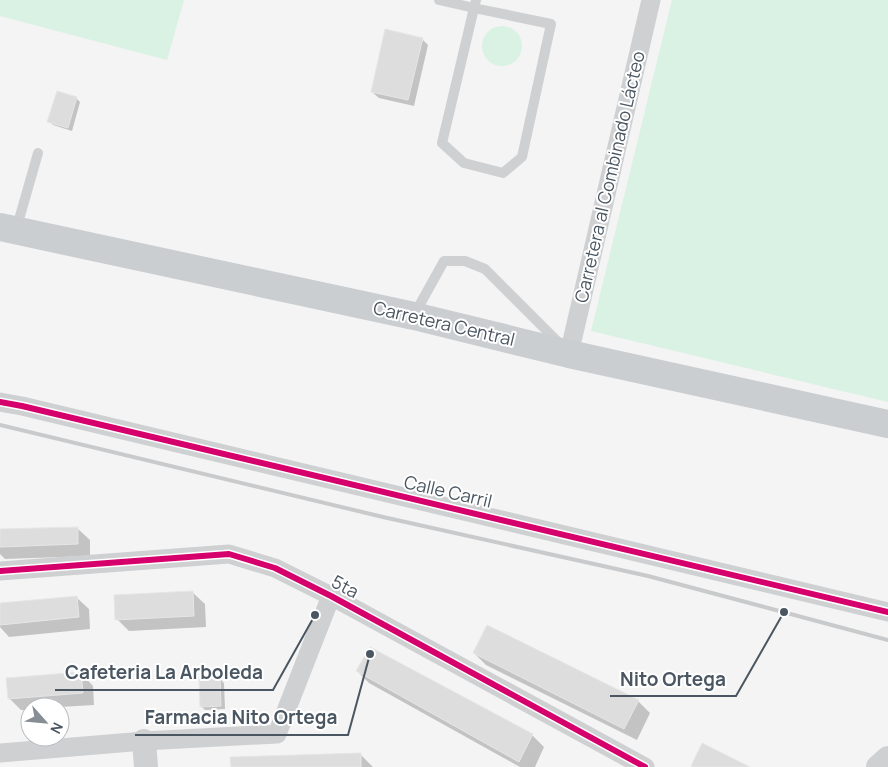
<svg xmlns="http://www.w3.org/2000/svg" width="888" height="767" font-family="Manrope,sans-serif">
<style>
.green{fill:#d9f2e3}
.shadow{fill:#0003}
.building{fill:#ddddde;stroke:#e5e6e7}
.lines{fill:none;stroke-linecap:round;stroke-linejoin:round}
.service{stroke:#ced0d2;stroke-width:10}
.minor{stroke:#ced0d2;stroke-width:19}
.tertiary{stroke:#ced0d2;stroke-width:24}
.primary{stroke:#caced1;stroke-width:28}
.rail{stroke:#c9cacc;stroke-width:4}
.cycleway-casing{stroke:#fff;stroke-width:9}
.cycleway{stroke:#d6006c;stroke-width:6}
.labels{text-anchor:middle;stroke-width:4;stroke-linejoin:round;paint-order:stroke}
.street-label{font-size:18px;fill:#4a5661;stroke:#fff}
.leader{fill:none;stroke:#4a5661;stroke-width:2}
.callout-dot{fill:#4a5661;stroke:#fff;stroke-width:2}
.callout-label{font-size:19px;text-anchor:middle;font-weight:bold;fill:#4a5661;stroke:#fff;stroke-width:4;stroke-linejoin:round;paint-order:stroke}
</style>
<rect width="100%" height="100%" fill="#f4f4f4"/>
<path class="green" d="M0,0H184L167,60L0,16Z
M672,0H888V402L591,331Z
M482 46a20 20 0 1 1 40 0a20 20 0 1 1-40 0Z"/>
<path class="shadow" d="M422,39L428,45L414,106L379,98L372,92Z
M76,98L80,102L72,131L53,125L49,121Z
M77,528L90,540V556L5,559L0,554V530Z
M192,592L205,604L206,627L129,631L117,619Z
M76,597L89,609L90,629L9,637L0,627V604Z
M474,653L638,701L650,713L637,740L486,665Z
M357,671L532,735L544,747L535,767H520L369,683Z
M81,673L93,686L94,705L60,707H30V710H21L9,698Z
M220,679L224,683L225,709L205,710L201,706Z
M361,755L373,767H232Z"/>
<path class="building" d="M385,29L423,38L408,100L371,92Z
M57,91L77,97L68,128L47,122Z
M78,527V544L0,547V529Z
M193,591L194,616L115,620L114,595Z
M77,596L79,617L0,625V603Z
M487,625L639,700L624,729L473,653Z
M370,647L533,734L519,762L356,671Z
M81,672L83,693L8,699L6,678Z
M199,678H220L221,706L200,707Z
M702,743L750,767H693L691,766Z
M361,753V767H231L230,757Z"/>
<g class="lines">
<path class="service" d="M439,0L474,8L551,24L522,157L503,173L464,163L442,143L474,8L476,0
M16,230L38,153
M414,315L444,261H465L485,269L560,344"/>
<path class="minor" d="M569,354L651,0
M0,402L22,406L888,612
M0,571L229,554L275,568L331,596L645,767
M0,753L144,741L277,734L331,596"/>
<path class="tertiary" d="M144,741L146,767
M878,767L888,758"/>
<path class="primary" d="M0,227L414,316L569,354L888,424"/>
<path class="rail" d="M0,425L383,517L648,576L888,640"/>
<defs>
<path id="cycleway" d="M0,402L22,406L888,612
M0,571L229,554L275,568L331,596L645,767"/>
</defs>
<use href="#cycleway" class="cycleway-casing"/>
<use href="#cycleway" class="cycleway"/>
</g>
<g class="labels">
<g class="street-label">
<text transform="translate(610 177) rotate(-77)" y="6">Carretera al Combinado Lácteo</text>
<text transform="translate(444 324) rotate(13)" y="6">Carretera Central</text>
<text transform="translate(448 492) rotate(13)" y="6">Calle Carril</text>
<text transform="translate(345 587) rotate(28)" y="6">5ta</text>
</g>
</g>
<path class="leader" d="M315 615L273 690H55M784 612L736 696H610M370 654L348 735H135"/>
<g class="callout-dot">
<circle cx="315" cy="615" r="5"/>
<circle cx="784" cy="612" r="5"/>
<circle cx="370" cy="654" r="5"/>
</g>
<g class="callout-label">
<text x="164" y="679">Cafeteria La Arboleda</text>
<text x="673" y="686">Nito Ortega</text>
<text x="241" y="724">Farmacia Nito Ortega</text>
</g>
<g transform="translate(45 722) rotate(117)"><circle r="24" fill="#ffffff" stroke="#b7bbc0"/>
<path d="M0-4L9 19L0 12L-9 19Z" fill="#868d94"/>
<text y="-8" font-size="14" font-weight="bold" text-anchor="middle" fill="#4a5661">N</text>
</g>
</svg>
